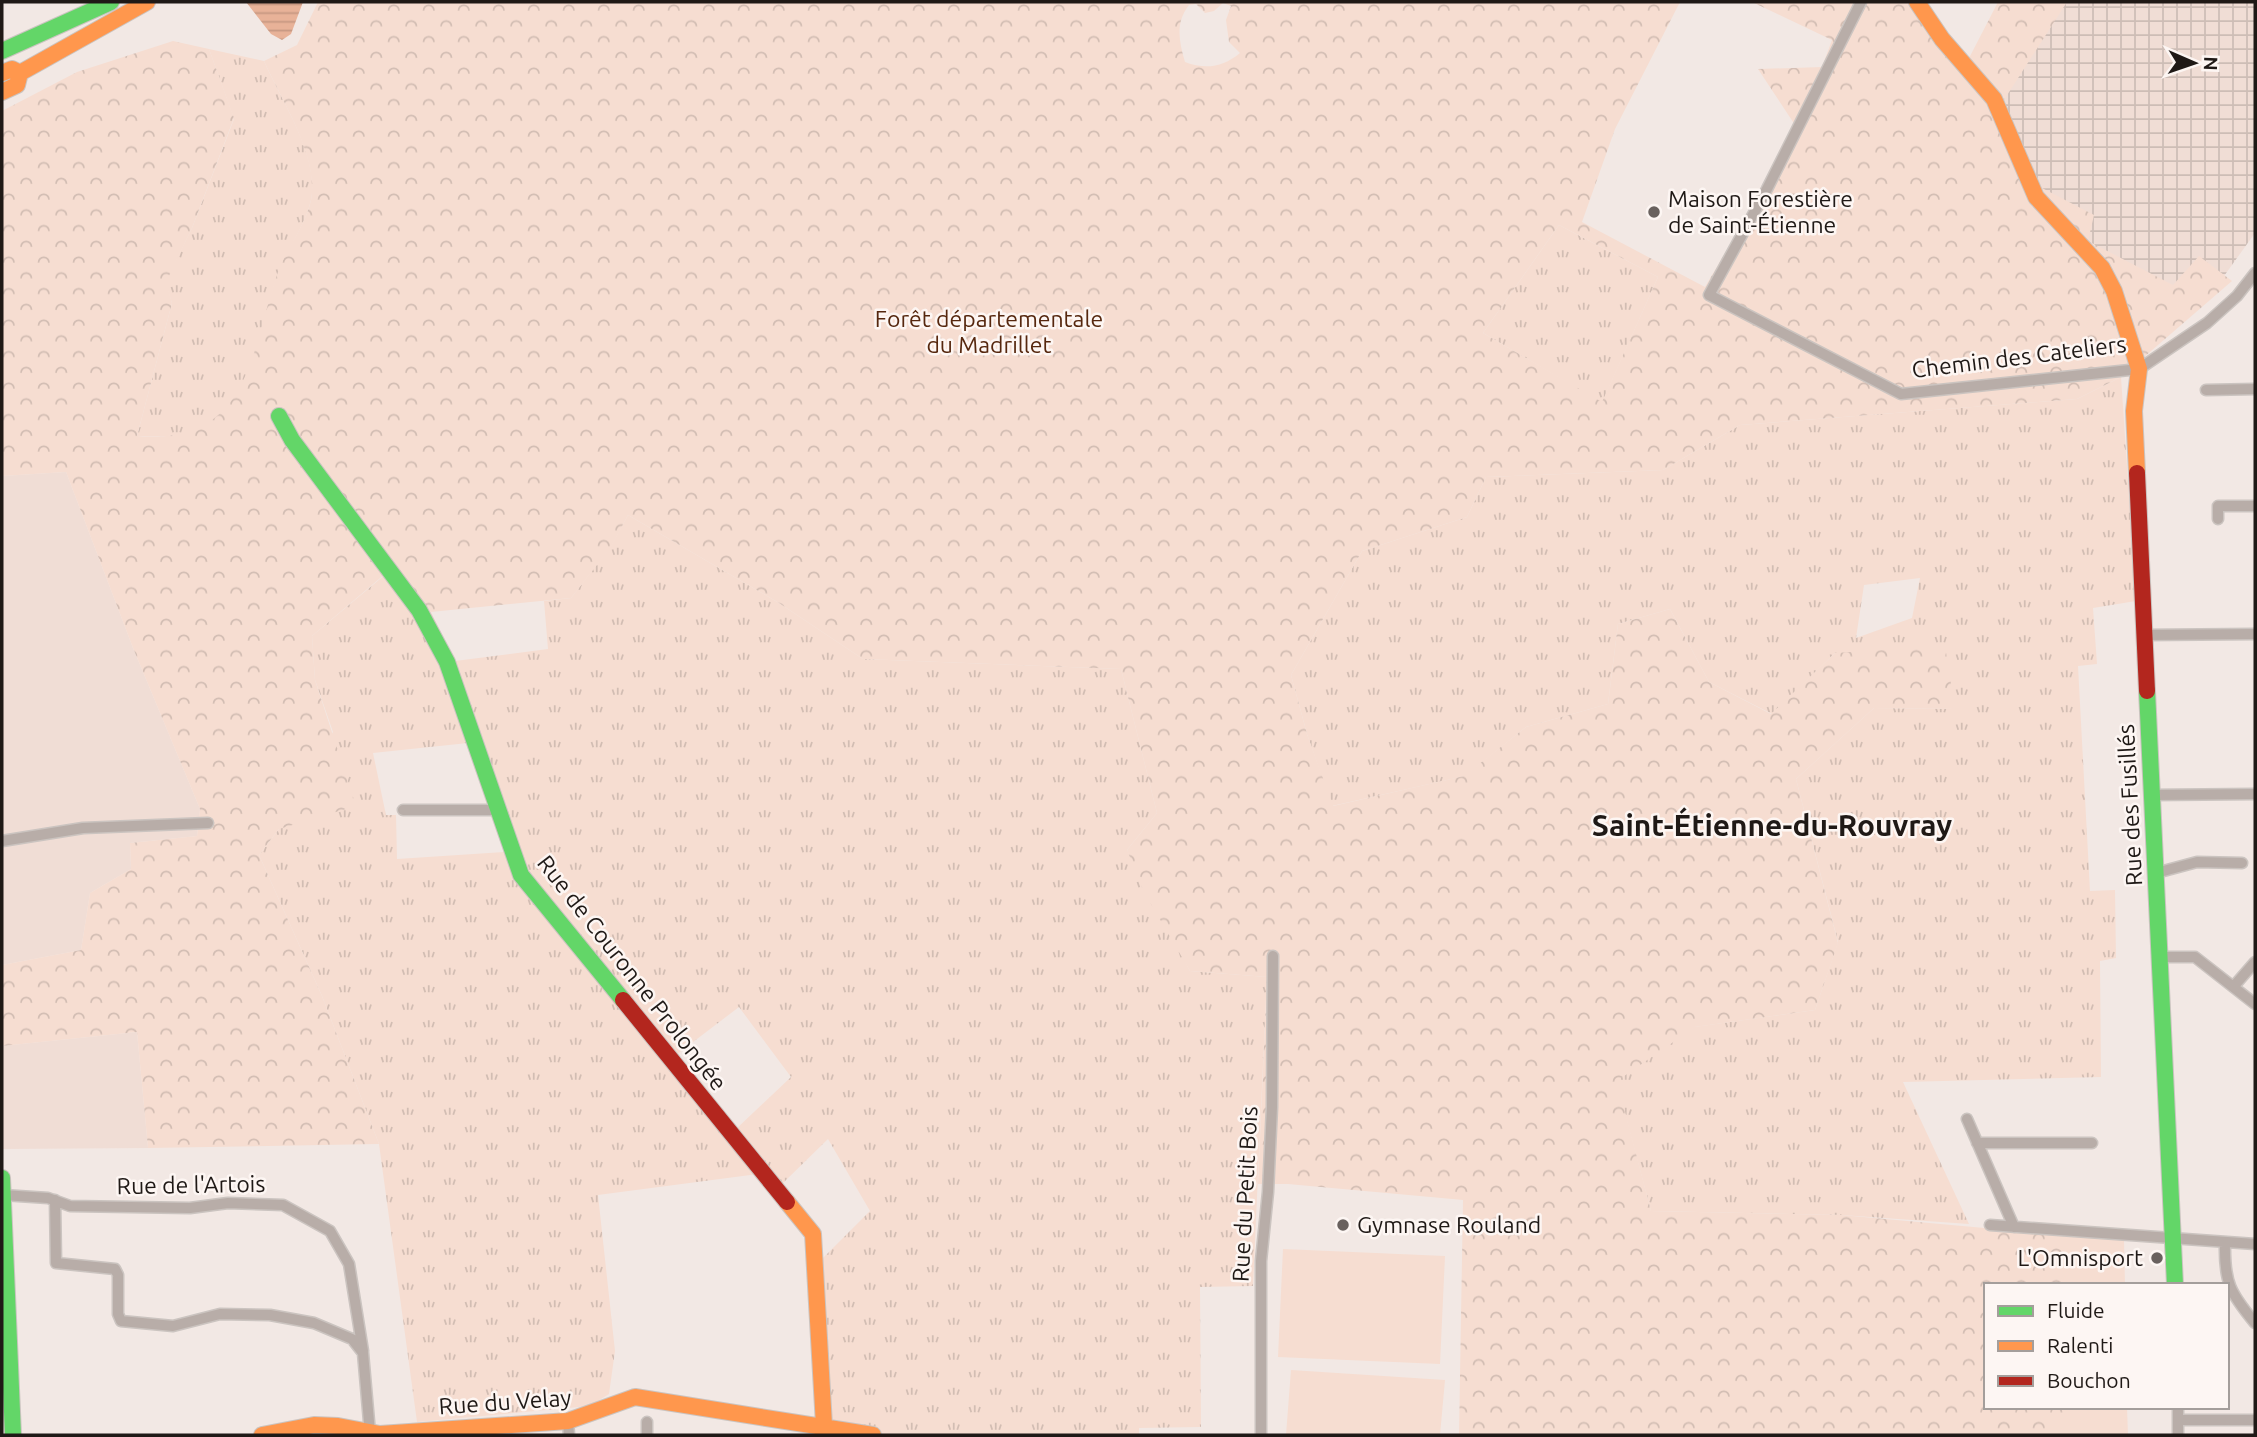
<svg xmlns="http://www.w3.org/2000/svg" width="2257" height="1437" font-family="Ubuntu,sans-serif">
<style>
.built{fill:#f0ddd5}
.industrial{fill:url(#industrial-grid)}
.grass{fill:url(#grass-tufts);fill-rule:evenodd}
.forest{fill:url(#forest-crowns);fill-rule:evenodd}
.garden{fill:#f6ddd1}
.water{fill:url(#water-rules)}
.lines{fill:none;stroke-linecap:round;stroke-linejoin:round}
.street-casing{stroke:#cbc4c0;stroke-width:13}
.fast-casing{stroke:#cbc4c0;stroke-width:18}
.slow-casing{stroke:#cbc4c0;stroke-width:18}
.jam-casing{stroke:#cbc4c0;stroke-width:18}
.street{stroke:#b8ada8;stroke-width:10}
.fast{stroke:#63d668;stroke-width:16}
.slow{stroke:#ff974d;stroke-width:16}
.jam{stroke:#b3261e;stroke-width:16}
.poi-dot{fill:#69615e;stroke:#fdf6f3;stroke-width:2.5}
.labels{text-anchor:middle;stroke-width:5;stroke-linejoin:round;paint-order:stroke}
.poi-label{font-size:23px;fill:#1f1916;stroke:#fdf6f3;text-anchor:start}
.park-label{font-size:23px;fill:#56270e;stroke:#fdf6f3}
.street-label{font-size:23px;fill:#1f1916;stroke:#fdf6f3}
.district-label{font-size:30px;font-weight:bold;fill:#1f1916;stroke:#fdf6f3}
</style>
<defs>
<pattern id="industrial-grid" width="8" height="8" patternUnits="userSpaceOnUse" patternTransform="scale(1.75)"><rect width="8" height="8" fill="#f0ddd5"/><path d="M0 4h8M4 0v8" fill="none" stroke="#cdbdb6"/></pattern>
<pattern id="grass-tufts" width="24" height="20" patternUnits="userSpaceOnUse" patternTransform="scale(1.75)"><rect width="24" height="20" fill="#f6ddd1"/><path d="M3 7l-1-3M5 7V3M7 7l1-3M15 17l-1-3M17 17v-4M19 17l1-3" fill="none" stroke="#d2bdb3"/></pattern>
<pattern id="forest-crowns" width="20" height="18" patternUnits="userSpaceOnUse" patternTransform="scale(1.75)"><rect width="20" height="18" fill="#f6ddd1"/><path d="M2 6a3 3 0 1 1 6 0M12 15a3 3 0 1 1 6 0" fill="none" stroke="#d2bdb3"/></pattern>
<pattern id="water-rules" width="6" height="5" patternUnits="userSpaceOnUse" patternTransform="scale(1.75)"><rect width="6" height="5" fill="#e8b298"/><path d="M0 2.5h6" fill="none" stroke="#c79882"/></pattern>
</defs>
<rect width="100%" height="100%" fill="#f2e8e4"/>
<path class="built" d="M66,472L133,648L200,809L197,836L130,843L131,869L90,893L81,950L2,965V476Z
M137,1032L148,1148L2,1149V1046Z"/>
<path class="industrial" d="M2057,2H2255V233L2219,283L2173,290L2086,244L2042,189L2000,102Z"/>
<path class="grass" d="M209,49L264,61C281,100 320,157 311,200C306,224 285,253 277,277C258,331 254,404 195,431C178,438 155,436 137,436L172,303L165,282L192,228L234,119Z
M1559,225L1658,277L1602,403L1483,333Z
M2121,377L2136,601L2093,608L2097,664L2078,666L2090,891L2115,890L2116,958L2100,961L2101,1077L1903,1082L1969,1224L1841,1215L1651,1211L1616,1080L1694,1027L1815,1010L1838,942L1796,779L1874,708L1955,709L1835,653L1772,714L1709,682L1670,609L1618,624L1608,704L1526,727L1465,776L1332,806L1307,734L1291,675L1362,551L1467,517L1486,477L1663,470L1740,425L2077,399ZM1920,578L1912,618L1856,638L1864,585Z
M628,515L779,603L863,659L1121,669L1157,813L1127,850L1190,971L1267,977L1253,1286L1200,1287L1201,1427L1139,1428V1435H842V1421L826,1419L822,1259L870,1211L828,1139L782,1184L735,1130L791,1077L739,1007L676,1055L758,1174L598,1195L615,1351L609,1394L590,1406L417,1422L379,1144L322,996L259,855L279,829L333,732L315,680L312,636L393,568L431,612L455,661L548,649L544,601L571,598L611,546ZM468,743L504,852L397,859L396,815H386L373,753Z"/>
<path class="forest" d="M318,2H1680L1615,129L1582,222L1705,287L1751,209L1795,125L1758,69L1822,67L1832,40L1752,2H1923L1967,62L1998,2H2067L2002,103L2042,188L2094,215L2088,241L2173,285L2199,256L2232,281L2121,377L2077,399L1740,425L1663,470L1486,477L1467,517L1362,551L1291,675L1307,734L1333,806L1464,776L1526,727L1608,704L1618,624L1670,609L1709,682L1771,714L1835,653L1945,646L1955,709L1874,708L1796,779L1838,943L1815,1010L1695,1027L1617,1081L1651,1211L1841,1215L2063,1235V1285H1986V1407H2064V1435H1459L1463,1200L1288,1184H1258L1267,977L1190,971L1144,892L1127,850L1157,813L1121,669L863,659L779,603L628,515L611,547L571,598L431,612L392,568L312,636L315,680L356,806L279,829L259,855L322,996L379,1144L148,1148L137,1032L2,1046V965L81,950L90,893L131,869L130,843L197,836L200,809L133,648L66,472L2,476V111L77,72L173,41L209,49L234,118L192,228L166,282L172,303L137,436C250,445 250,353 278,272C287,248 306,224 311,200C319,156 281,100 264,61L297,45ZM1223,3L1231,6L1226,20L1229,42L1240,53C1223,67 1206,70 1185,62C1179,41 1175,23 1189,5L1196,4L1205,13L1214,11ZM1559,225L1658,277L1602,402L1483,333Z"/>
<path class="garden" d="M2063,1235L2124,1240L2125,1285H2063Z
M1283,1249L1445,1256L1440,1364L1278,1357Z
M1291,1370L1445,1380L1440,1435H1286Z
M2064,1407H2127L2128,1435H2064Z"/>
<path class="water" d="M246,2H303L291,34L282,40L271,34Z"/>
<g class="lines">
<defs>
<path id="street" d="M1861,2L1767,189L1709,295L1901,394L2139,369L2207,323L2237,296L2255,273
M2206,390L2255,389
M2218,519V506H2255
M2145,635L2255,634
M2152,795L2255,794
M403,810H496
M2,841L83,828L208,823
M2156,873L2197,862L2242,863
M2160,957H2195L2255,1004
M2234,986L2255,962
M1967,1119L2014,1227
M1977,1143H2092
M3,1195L48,1198L70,1206L190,1208L228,1203L283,1205L330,1231L349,1264L363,1351
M55,1200L56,1263L115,1269L118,1275V1314L121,1321L173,1326L220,1314L270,1315L314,1323L352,1339L363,1353L370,1433
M1990,1225L2255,1244
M2225,1243C2224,1282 2230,1293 2255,1323
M2178,1407V1435
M2178,1420H2255
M568,1421L569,1435
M647,1422V1435
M1261,1435V1261L1268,1192L1272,1107L1273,956"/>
<path id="fast" d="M2,51L111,2
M279,416L292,440L419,610L447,662L521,875L623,1000
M2147,691L2175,1285
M2,1178L13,1435"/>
<path id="slow" d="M1917,2L1942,39L1994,99L2036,197L2102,268L2114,291L2139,369L2134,411L2137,473
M2,73L12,69L20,73L147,2
M2,92L17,85L20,73
M787,1202L813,1234L824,1425
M262,1435L314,1425L338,1426L380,1434L568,1421L635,1397L873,1435"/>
<path id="jam" d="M2137,473L2147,691
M623,1000L787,1202"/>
</defs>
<use href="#street" class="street-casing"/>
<use href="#fast" class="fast-casing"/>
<use href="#slow" class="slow-casing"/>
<use href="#jam" class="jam-casing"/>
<use href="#street" class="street"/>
<use href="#fast" class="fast"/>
<use href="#slow" class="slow"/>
<use href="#jam" class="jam"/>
</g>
<g class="poi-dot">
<circle cx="1654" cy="212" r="7"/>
<circle cx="1343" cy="1225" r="7"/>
<circle cx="2157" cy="1258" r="7"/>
</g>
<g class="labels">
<g class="poi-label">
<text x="1668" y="207">Maison Forestière<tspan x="1668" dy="26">de Saint-Étienne</tspan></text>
<text x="1357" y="1233">Gymnase Rouland</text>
<text x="2143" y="1266" text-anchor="end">L'Omnisport</text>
</g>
<g class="park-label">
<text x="989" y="327">Forêt départementale<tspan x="989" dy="26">du Madrillet</tspan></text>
</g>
<g class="street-label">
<text transform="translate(2019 357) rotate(-7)" y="8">Chemin des Cateliers</text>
<text transform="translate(2130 805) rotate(-93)" y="8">Rue des Fusillés</text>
<text transform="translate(632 973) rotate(52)" y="8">Rue de Couronne Prolongée</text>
<text transform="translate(191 1185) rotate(-1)" y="8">Rue de l'Artois</text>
<text transform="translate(1245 1194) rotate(-87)" y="8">Rue du Petit Bois</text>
<text transform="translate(505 1402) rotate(-4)" y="8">Rue du Velay</text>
</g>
<g class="district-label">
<text x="1772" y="836">Saint-Étienne-du-Rouvray</text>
</g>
</g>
<rect width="2257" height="1437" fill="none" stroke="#1f1916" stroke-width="7"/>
<rect x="1984" y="1283" width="245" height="126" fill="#fdf6f3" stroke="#a49e9b" stroke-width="2"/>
<rect x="1998" y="1306" width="35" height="10" fill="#63d668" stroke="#a49e9b" stroke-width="2"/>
<text x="2047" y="1318" font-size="21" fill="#1f1916">Fluide</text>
<rect x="1998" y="1341" width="35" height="10" fill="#ff974d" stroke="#a49e9b" stroke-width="2"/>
<text x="2047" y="1353" font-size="21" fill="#1f1916">Ralenti</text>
<rect x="1998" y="1376" width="35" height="10" fill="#b3261e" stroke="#a49e9b" stroke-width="2"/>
<text x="2047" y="1388" font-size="21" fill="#1f1916">Bouchon</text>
<g transform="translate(2194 63) rotate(92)" stroke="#fdf6f3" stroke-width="5" paint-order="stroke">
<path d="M0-5L12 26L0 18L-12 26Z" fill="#1f1916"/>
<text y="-10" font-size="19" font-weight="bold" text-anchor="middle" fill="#1f1916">N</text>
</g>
</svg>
